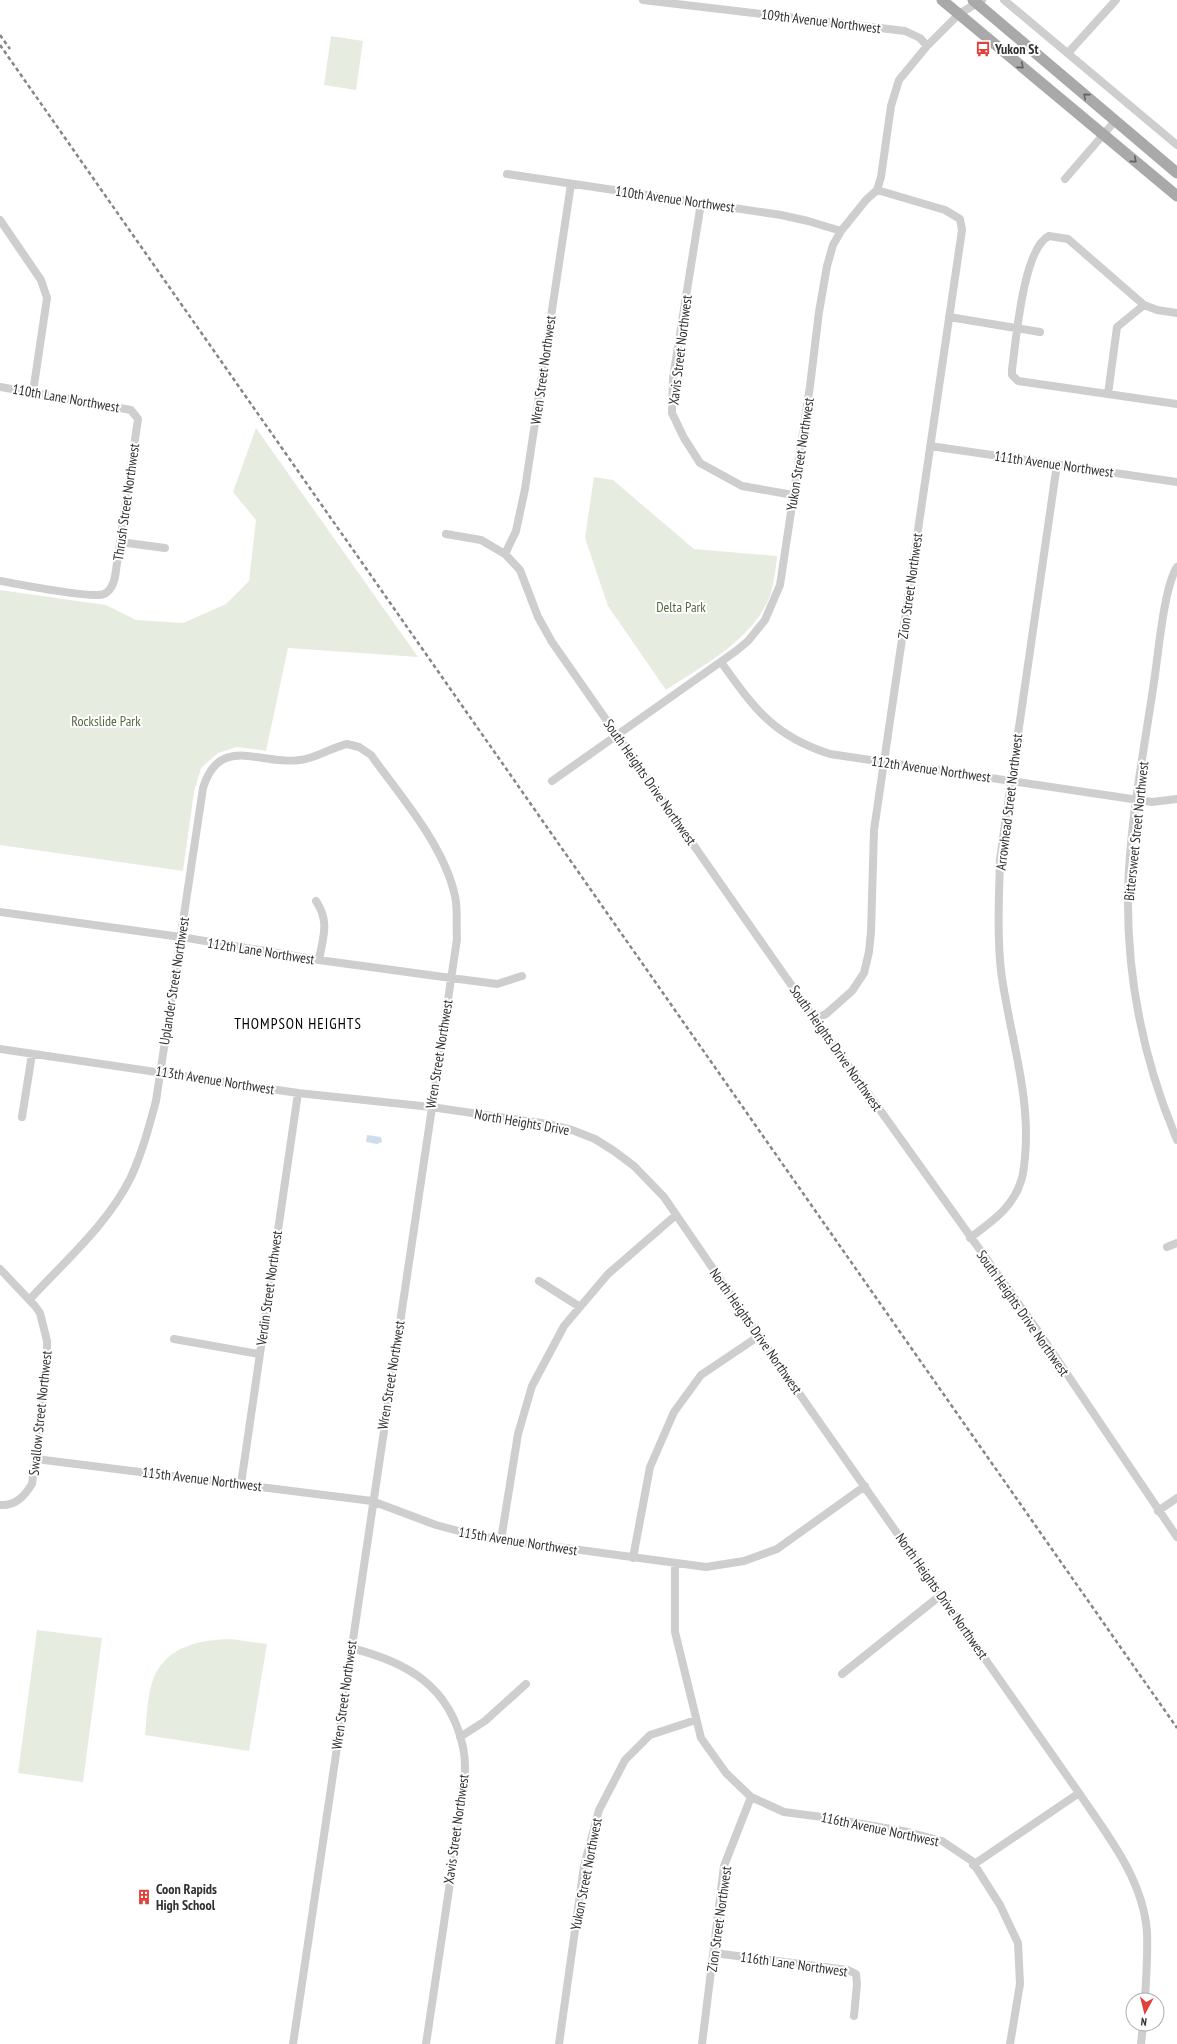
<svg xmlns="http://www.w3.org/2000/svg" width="1177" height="2044" font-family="'PT Sans Narrow',sans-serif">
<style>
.green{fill:#e6ede0}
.water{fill:#ceddec}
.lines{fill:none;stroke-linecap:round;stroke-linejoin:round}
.minor{stroke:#cecece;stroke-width:8}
.major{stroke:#a9a9a9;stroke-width:11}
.rail{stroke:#868686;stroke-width:2.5;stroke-dasharray:4 3;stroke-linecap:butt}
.oneway{stroke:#616161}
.labels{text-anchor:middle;stroke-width:4;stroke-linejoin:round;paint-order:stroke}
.street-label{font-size:14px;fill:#313131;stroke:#fff}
.poi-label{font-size:14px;font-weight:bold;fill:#313131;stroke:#fff;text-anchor:start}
.park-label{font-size:14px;fill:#4f6c3f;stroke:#fff}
.neighbourhood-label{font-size:15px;letter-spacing:1px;fill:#000;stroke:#fff}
</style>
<rect width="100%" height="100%" fill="#fff"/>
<path class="green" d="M331,36L363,41L356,90L324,85Z
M256,428L418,657L288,648L266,751L237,747L218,753L201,768L194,792L183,871L0,845V590L106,605L136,620L183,623L226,604L249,581L256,520L233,492Z
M594,477L613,480L694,549L777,556C776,568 774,581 771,593C756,638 704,665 666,690L608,606L585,538Z
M37,1630L102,1638L83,1782L18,1773Z
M231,1639L267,1644L249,1751L145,1735C147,1717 147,1694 154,1677C168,1645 201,1640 231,1639Z"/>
<path class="water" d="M367,1135L381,1137L382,1142L377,1144L366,1142Z"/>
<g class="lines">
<path class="minor" d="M643,0L905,31L920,38L927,46
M1004,0L1177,145
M1068,53L1116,0
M507,174L781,215L808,221L841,231
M1065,179L1115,121
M701,203L673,378L672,413L684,438L700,463L742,486L793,495
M0,220L41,280L47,298L33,392
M1177,313L1157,310L1144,305L1068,239L1049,236C1023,248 1016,342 1012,369V375L1018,381L1177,404
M949,317L1040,332
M0,387L131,410L138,419L116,570C115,579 113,590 104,594C92,599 18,584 0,581
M1108,394L1117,327L1144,305
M930,446L1177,482
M446,534L481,540L505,554L520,570L538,617L552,642L815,1019L1038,1331L1177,1537
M120,542L165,548
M505,554L516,531L525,489L571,184
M1177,567C1164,586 1158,656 1154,682C1144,750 1129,827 1128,895C1127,980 1144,1062 1177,1140
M721,662C754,708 773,736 830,754L1152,802L1177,799
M552,781L736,651L748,641L765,620L780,585L810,386L819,312L827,266L833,245L841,231L866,200L877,190L881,177L891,106L899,80L927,46L959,14L982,0
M316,901C330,922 323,937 319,960
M0,912L181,937L319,960L451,978L497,984L522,976
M815,1019L826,1014L852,991L864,973L869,952L871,932L874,830L962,230L960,219L945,210L877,190
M0,1049L298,1093L431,1107L548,1124L572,1130L595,1139L614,1151L634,1166L664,1197L759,1336L1079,1793C1108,1836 1143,1879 1147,1932C1148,1955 1146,1978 1145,2000
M22,1117L32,1054
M970,1238C991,1222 1013,1208 1021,1181C1024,1173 1024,1165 1025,1157C1031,1094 1009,1033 1001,971C997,934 999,897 1000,859L1057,464
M1167,1247L1177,1243
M0,1269L35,1306L40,1313L47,1341V1371L32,1484C24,1497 15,1506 0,1505
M539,1281L580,1307
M30,1299C65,1261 108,1224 131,1177C142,1153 149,1127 156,1101L203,788C220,733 261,766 300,760C317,758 330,748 347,744L359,747L371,755C401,797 444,845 455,896C458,909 456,925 457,939L293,2044
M174,1339L259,1354
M36,1459L372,1501L436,1525L477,1536L706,1567L744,1561L777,1549L865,1486
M241,1484L298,1093
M1158,1511L1177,1498
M501,1540L518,1434L532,1386L564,1326L580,1307L608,1274L676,1215
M633,1558L650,1467L674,1412L701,1375L759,1336
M675,1563V1632L701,1738L726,1773L751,1797L784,1812L822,1817L908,1832L942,1841L972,1861L1000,1905L1018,1943L1020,1984L1010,2044
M351,1648C407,1662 450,1686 463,1747C467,1765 464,1784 462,1802L426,2044
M842,1674L941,1595
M460,1737L485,1721L526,1684
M973,1865L1079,1793
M714,1953L848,1970L856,1974L857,1984L854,2016
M559,2044L584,1866L599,1810L625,1760L650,1735L696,1720
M702,2044L724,1866L751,1797
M1141,2044L1143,2024"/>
<path class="major" d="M942,0L1177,196
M973,0L1177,173"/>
<path class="rail" d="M0,35L10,49
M0,45L1177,1728"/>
</g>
<defs><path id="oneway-chevron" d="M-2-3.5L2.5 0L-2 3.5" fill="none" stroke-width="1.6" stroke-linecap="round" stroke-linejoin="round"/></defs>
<g class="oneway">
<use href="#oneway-chevron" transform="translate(1021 66) rotate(40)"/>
<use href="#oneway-chevron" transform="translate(1086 96) rotate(-139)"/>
<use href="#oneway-chevron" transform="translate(1134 160) rotate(40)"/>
</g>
<defs>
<symbol id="bus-bare" viewBox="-9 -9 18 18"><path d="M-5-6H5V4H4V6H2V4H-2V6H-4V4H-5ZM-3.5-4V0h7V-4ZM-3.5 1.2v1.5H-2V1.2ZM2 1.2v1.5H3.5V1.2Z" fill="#e0423b" stroke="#fff" stroke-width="2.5" paint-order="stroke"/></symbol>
<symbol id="building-bare" viewBox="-9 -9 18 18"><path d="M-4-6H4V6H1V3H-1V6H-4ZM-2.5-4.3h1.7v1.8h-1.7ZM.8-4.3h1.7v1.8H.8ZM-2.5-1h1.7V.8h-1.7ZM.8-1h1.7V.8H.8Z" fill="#e0423b" stroke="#fff" stroke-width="2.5" paint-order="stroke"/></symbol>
</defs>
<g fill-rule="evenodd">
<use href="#bus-bare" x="972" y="38" width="22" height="22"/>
<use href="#building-bare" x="133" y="1886" width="22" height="22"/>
</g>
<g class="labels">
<g class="street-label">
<text transform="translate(821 21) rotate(7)" y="5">109th Avenue Northwest</text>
<text transform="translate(675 199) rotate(8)" y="5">110th Avenue Northwest</text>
<text transform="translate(680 350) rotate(-83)" y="5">Xavis Street Northwest</text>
<text transform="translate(543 370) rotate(-82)" y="5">Wren Street Northwest</text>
<text transform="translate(66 398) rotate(10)" y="5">110th Lane Northwest</text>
<text transform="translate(800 454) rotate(-81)" y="5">Yukon Street Northwest</text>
<text transform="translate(1054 464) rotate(8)" y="5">111th Avenue Northwest</text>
<text transform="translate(126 502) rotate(-82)" y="5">Thrush Street Northwest</text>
<text transform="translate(910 586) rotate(-82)" y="5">Zion Street Northwest</text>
<text transform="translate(931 769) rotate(8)" y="5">112th Avenue Northwest</text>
<text transform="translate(650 782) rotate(55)" y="5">South Heights Drive Northwest</text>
<text transform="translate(1009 802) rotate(-83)" y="5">Arrowhead Street Northwest</text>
<text transform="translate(1136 831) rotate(-84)" y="5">Bittersweet Street Northwest</text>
<text transform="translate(261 951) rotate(9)" y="5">112th Lane Northwest</text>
<text transform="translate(174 981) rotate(-81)" y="5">Uplander Street Northwest</text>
<text transform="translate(836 1048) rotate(55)" y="5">South Heights Drive Northwest</text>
<text transform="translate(439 1054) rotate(-81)" y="5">Wren Street Northwest</text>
<text transform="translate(215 1080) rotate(9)" y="5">113th Avenue Northwest</text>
<text transform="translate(522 1122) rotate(10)" y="5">North Heights Drive</text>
<text transform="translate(269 1288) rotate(-82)" y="5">Verdin Street Northwest</text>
<text transform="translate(1023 1313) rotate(55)" y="5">South Heights Drive Northwest</text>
<text transform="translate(756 1331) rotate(55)" y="5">North Heights Drive Northwest</text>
<text transform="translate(391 1375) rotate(-81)" y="5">Wren Street Northwest</text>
<text transform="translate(40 1413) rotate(-84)" y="5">Swallow Street Northwest</text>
<text transform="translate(202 1479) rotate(7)" y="5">115th Avenue Northwest</text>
<text transform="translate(518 1541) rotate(9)" y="5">115th Avenue Northwest</text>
<text transform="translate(942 1596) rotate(55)" y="5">North Heights Drive Northwest</text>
<text transform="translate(344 1695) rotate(-82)" y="5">Wren Street Northwest</text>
<text transform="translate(456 1829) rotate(-82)" y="5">Xavis Street Northwest</text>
<text transform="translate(880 1829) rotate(12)" y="5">116th Avenue Northwest</text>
<text transform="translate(586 1874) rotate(-79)" y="5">Yukon Street Northwest</text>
<text transform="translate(719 1919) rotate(-82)" y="5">Zion Street Northwest</text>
<text transform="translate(794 1964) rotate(8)" y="5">116th Lane Northwest</text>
</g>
<g class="poi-label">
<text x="995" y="54">Yukon St</text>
<text x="156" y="1894">Coon Rapids<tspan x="156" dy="16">High School</tspan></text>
</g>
<g class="park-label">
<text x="681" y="612">Delta Park</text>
<text x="106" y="726">Rockslide Park</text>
</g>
<g class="neighbourhood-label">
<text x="298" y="1029">THOMPSON HEIGHTS</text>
</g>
</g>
<g transform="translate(1145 2012) rotate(187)"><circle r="19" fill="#ffffff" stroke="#adadad"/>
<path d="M0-3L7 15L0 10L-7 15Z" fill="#e0423b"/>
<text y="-6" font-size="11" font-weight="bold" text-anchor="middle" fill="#313131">N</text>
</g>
</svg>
